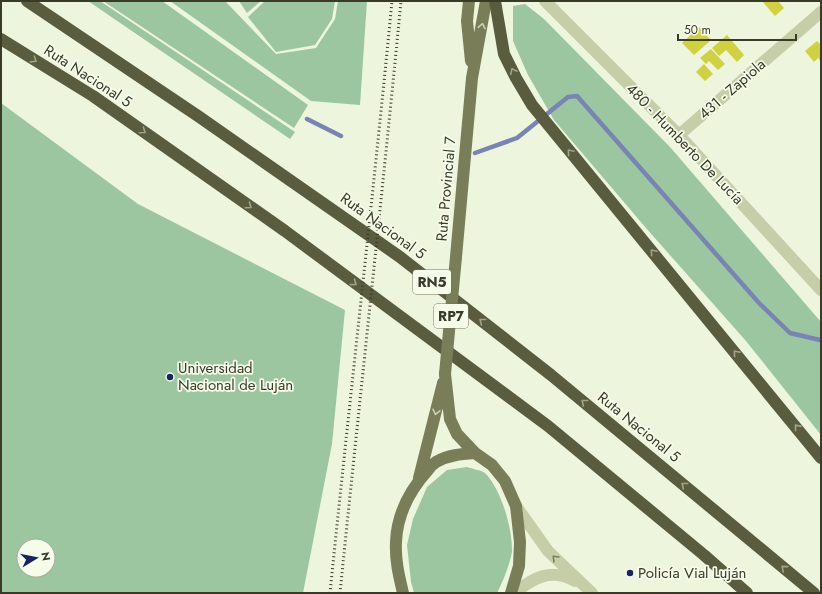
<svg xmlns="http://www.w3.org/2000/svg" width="822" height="594" font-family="Jost,sans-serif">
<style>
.green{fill:#9bc6a0;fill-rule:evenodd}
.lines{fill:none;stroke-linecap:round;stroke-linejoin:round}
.stream{stroke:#7984b5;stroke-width:4.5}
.building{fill:#cfd13f}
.minor{stroke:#c5cea7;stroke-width:12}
.major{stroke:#797e58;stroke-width:12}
.highway{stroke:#5a5c3f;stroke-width:12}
.rail{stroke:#393a28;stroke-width:3;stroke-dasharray:1 3;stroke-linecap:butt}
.major-bridge{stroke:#797e58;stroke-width:12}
.oneway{stroke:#cad0b7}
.oneway2{stroke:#a0a48c}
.oneway3{stroke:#787d61}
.poi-dot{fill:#192560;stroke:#f6fcea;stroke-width:1.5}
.labels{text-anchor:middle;stroke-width:3.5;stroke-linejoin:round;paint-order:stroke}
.shield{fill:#f6fcea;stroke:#727462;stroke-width:1}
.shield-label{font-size:14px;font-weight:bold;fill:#393a28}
.street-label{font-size:15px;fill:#393a28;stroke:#f6fcea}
.poi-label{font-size:15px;fill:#393a28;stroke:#f6fcea;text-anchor:start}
</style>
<rect width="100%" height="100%" fill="#eef5dd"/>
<path class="green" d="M88,1H100L295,132L290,139Z
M103,1H162L308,105L294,128Z
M170,1H225L276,54L316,48L335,19L338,1H367L360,105L311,101Z
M239,1H261L247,13Z
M265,1H335L332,19L315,45L276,52L248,17Z
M525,4L544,19L670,147L821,322V435L746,341L646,228L554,120L528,75L513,41V6Z
M1,103L138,204L345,310L332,444L303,593H1ZM24,546H48V570H24Z
M467,467C472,469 481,470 485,473C501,489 512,527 512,550C512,559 502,584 497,593H414L411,582L407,545L413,519L427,487L447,470Z"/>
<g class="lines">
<path class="stream" d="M307,119L341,136
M475,153L517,138L568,97L577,96L759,303L790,333L820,340L821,339"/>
</g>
<path class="building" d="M762,1H778L784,8L775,16Z
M699,27L711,40L694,55L682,43Z
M727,35L744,55L737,62L726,50L719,56L712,48Z
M817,41L821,45V62L818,58L814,62L805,51Z
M711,49L725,64L718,70L709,61L706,64L700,58Z
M704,64L713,74L705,81L696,72Z"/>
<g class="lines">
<path class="minor" d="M545,1L679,135L821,290
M679,135L821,12
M516,506L548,551L592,593
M515,593C534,577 551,568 575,581"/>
<path class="major" d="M469,1L467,21L471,61
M456,257L472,78L486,1
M445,374L450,419L457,434L475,453L492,465L505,481L516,506L520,542L519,566L511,593
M419,478L443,383
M403,593C399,576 395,560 396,542C397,515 410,490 428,470C430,467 433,464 436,462C448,455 461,454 475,453"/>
<path class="highway" d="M27,1L198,116L400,257L551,375L814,593
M495,1L504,54L516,78L532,105L821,458
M1,39L93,96L285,231L548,426L704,555L747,593"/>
<path class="rail" d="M330,593C350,396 373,198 392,1
M340,593C360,396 382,198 401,1"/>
<path class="major-bridge" d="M445,374L456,257"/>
</g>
<defs><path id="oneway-chevron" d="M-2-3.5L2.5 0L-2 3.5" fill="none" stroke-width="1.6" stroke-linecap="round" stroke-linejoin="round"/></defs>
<g class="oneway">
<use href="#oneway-chevron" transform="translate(482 26) rotate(-79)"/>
<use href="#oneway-chevron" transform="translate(436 412) rotate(103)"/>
</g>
<g class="oneway2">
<use href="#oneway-chevron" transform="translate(34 60) rotate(32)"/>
<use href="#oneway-chevron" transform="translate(513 71) rotate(-116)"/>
<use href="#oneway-chevron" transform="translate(143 131) rotate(35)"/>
<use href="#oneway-chevron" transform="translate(570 152) rotate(-130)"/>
<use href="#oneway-chevron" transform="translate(249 206) rotate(35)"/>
<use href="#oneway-chevron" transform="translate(653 252) rotate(-130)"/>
<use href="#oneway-chevron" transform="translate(354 283) rotate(37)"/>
<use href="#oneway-chevron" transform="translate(482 321) rotate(-142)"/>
<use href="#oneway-chevron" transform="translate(736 353) rotate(-130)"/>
<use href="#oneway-chevron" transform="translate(584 402) rotate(-141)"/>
<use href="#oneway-chevron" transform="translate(797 427) rotate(-129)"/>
<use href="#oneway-chevron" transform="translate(684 485) rotate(-141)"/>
<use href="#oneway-chevron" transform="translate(784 568) rotate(-140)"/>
</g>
<use class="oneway3" href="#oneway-chevron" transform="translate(555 558) rotate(-135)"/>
<g class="poi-dot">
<circle cx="170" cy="377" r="4"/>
<circle cx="630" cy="573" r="4"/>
</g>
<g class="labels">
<g class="shield">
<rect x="413" y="270" width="38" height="24" rx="3"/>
<rect x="434" y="304" width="34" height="24" rx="3"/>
</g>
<g class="shield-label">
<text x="432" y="287">RN5</text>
<text x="451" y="321">RP7</text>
</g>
<g class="street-label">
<text transform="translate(88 76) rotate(33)" y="5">Ruta Nacional 5</text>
<text transform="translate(732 89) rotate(-41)" y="5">431 - Zapiola</text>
<text transform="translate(685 144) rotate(46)" y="5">480 - Humberto De Lucía</text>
<text transform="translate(446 189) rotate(-85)" y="5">Ruta Provincial 7</text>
<text transform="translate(383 226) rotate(36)" y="5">Ruta Nacional 5</text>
<text transform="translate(639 427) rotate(39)" y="5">Ruta Nacional 5</text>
</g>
<g class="poi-label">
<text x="178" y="373">Universidad<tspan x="178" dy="17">Nacional de Luján</tspan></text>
<text x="638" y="578">Policía Vial Luján</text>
</g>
</g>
<rect width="822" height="594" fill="none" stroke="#393a28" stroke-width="4"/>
<g transform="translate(36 558) rotate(80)"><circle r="19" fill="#f6fcea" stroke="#aaae9c"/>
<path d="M0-3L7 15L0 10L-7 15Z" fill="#192560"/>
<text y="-6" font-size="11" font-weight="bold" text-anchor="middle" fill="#393a28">N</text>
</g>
<path d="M678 34v6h118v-6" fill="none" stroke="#393a28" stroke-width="2"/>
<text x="684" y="34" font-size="12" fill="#393a28" stroke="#f6fcea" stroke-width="3" paint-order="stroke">50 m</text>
</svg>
